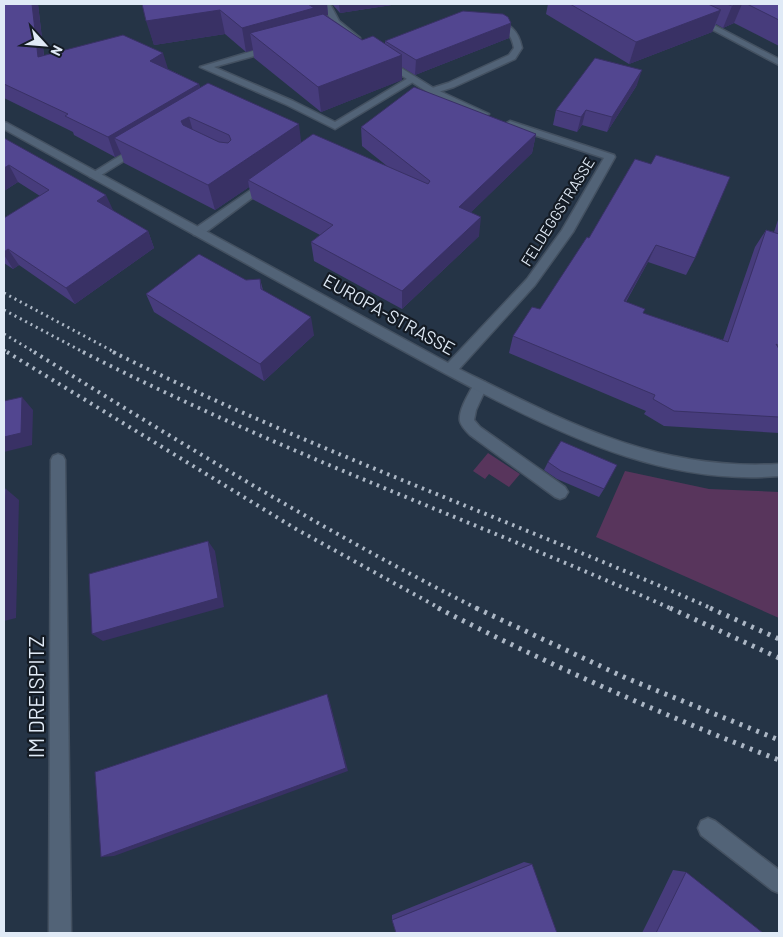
<svg xmlns="http://www.w3.org/2000/svg" width="783" height="937" font-family="Barlow,sans-serif">
<style>
.green{fill:#58355c}
.lines{fill:none;stroke-linecap:round;stroke-linejoin:round}
.lane-casing{stroke:#445161;stroke-width:3}
.street-casing{stroke:#445161;stroke-width:3}
.lane{fill:#526377;fill-rule:evenodd}
.street{fill:#526377;fill-rule:evenodd}
.rail-far2{stroke:#acb7c5;stroke-width:3;stroke-dasharray:2 4;stroke-linecap:butt}
.rail-far1{stroke:#acb7c5;stroke-width:4;stroke-dasharray:2.5 5;stroke-linecap:butt}
.rail{stroke:#acb7c5;stroke-width:5;stroke-dasharray:3 6;stroke-linecap:butt}
.wall{fill:#473c7c}
.shaded-wall{fill:#393165}
.building{fill:#524690;stroke:#393165;fill-rule:evenodd}
.labels{text-anchor:middle;stroke-width:4.5;stroke-linejoin:round;paint-order:stroke}
.far-street-label{font-size:15px;fill:#e0eaf6;stroke:#141b24}
.street-label{font-size:18px;fill:#e0eaf6;stroke:#141b24}
.near-street-label{font-size:21px;fill:#e0eaf6;stroke:#141b24}
</style>
<rect width="100%" height="100%" fill="#253446"/>
<path class="green" d="M488,453L520,474L509,487L489,474L485,479L473,471Z
M625,471L709,489L779,492V618L596,537Z"/>
<g class="lines">
<defs>
<path id="lane" d="M492,19C510,24 518,29 522,48L515,59L454,87L432,94L429,93V89L448,83L509,55L514,48C511,32 504,28 489,24L488,22Z
M273,45L277,48L276,50L214,67L293,101L335,122L410,77L413,76L418,79L335,129L287,105L200,67Z
M139,144L144,147L143,149L98,177H90L89,175Z
M267,179L272,182L271,184L202,235H194L192,232L194,229Z
M480,381L485,382L487,386L476,410L474,420L480,427L565,487L568,492L565,497L560,499L555,497L470,435C467,432 461,426 460,421C458,410 470,392 475,382Z"/>
<path id="street" d="M322,4H330L339,21L360,38V42H354L333,24Z
M664,4H674L779,59V65Z
M385,58L435,89L489,114L484,117L481,116L429,93L382,63L381,61Z
M510,121L614,155L615,157L573,232L535,285L459,369C566,422 656,471 779,464V476C672,485 577,442 484,394C428,365 373,334 317,303C213,245 108,187 4,129V122L7,123L448,363L527,279L562,230L604,158L507,126L505,124Z
M58,454L63,456L65,460L71,933H49L51,460L53,456Z
M708,818L715,821L779,870V893L772,890L701,835L698,828L701,821Z"/>
</defs>
<use href="#lane" class="lane-casing"/>
<use href="#street" class="street-casing"/>
<use href="#lane" class="lane"/>
<use href="#street" class="street"/>
<path class="rail-far2" d="M4,293L116,353
M4,310L85,353
M4,334L36,353
M4,350L9,353"/>
<path class="rail-far1" d="M7,352L296,529L441,609
M34,352C179,442 325,532 478,609
M83,352C274,450 477,522 672,609
M113,352C308,449 514,521 713,609"/>
<path class="rail" d="M438,608C549,665 663,715 779,760
M476,608L626,678L779,740
M670,608L779,658
M710,608L779,639"/>
</g>
<path class="wall" d="M4,4H38L44,55L168,69L199,84L200,88L301,142L387,166L362,146L361,127L536,134L532,153L471,212L479,236L402,309L314,261L311,242L320,235L252,199L249,187L215,210L124,163L121,154L115,157L74,135L73,132L4,98Z
M142,4H327L328,15H326L362,40L385,44V41L511,23L509,38L415,75L402,67V80L399,81L321,112L254,58L253,50L246,52L225,34L154,45Z
M332,4H398L340,13Z
M548,4H779V46L734,23L723,28L716,24L712,32L629,64L546,14Z
M637,85L607,132L582,125L577,132L553,125L556,110Z
M4,138L114,212L148,231L154,248L75,304L19,265L13,269L4,263V218L40,196L18,182L4,191Z
M635,159L695,258L686,275L648,262L626,302L643,313L723,340L755,247L766,230L774,232L779,217V433L664,426L644,414L646,411L509,353L513,336L540,309L589,238Z
M260,279L263,290L314,335L264,381L154,312L146,294Z
M548,462L604,489L599,497L557,479L544,470Z
M524,862L532,864L392,920V915Z
M673,870L686,872L763,933H642L651,915Z"/>
<path class="shaded-wall" d="M32,4H38L46,76L38,57Z
M298,4H327L328,15L315,17L250,33L253,50L246,52L242,28Z
M339,4H398L340,13Z
M738,4H742L734,23L723,28L732,6Z
M220,10L225,34L154,45L146,21Z
M721,10L712,32L629,64L636,42Z
M511,23L509,38L415,75L416,60Z
M163,53L169,72L150,61Z
M402,55V80L321,112L318,87Z
M642,70L637,85L607,132L612,117Z
M199,84L204,103L114,138L121,154L115,157L108,137Z
M586,110L582,125L577,132L581,117Z
M189,117L196,142L188,146L181,121Z
M299,124L302,149L248,180L249,187L215,210L208,185Z
M536,134L532,153L457,226L459,207Z
M9,165L18,182L4,191V168Z
M106,195L114,212L97,201Z
M481,217L479,236L402,309V291Z
M148,231L154,248L75,304L66,288Z
M656,245L648,262L616,318L624,301Z
M8,249L19,265L13,269L4,255V252Z
M311,317L314,335L264,381L260,364Z
M22,397L33,410L32,445L4,452V437Z
M6,489L19,500L16,618L4,621V544Z
M208,541L215,551L224,607L103,641L92,634Z
M327,694L329,699L348,771L114,856L101,857Z"/>
<path class="building" d="M4,4H32L38,57L123,35L163,53L150,61L199,84L108,137L65,116L68,114L4,84Z
M142,4H308L314,8L242,28L220,10L146,21Z
M570,4H708L721,10L636,42Z
M727,4H738L732,6Z
M747,4H779V20Z
M463,11L503,14L508,17L511,23L416,60L385,41Z
M323,14L362,40L373,36L402,55L318,87L250,33Z
M595,58L642,70L612,117L586,110L581,117L556,110Z
M208,83L299,124L208,185L114,138ZM189,117L229,135L231,140L228,143L219,142L183,125L181,121Z
M414,87L536,134L459,207L481,217L402,291L311,242L333,225L248,180L313,134L428,184L430,181L361,127Z
M4,138L106,195L97,201L148,231L66,288L8,249L4,252V218L49,190L9,165L4,168Z
M656,155L730,177L695,258L656,245L624,301L645,309L643,313L728,342L766,230L779,234V346L776,344L779,349V417L674,411L653,399L655,395L513,336L532,307L540,309L587,237L589,238L635,159L651,164Z
M199,254L246,280L260,279L261,289L311,317L260,364L146,294Z
M22,397L21,433L4,437V401Z
M561,441L617,465L604,489L561,471L548,462Z
M4,489H6L4,544Z
M208,541L218,598L92,634L89,574Z
M327,694L346,768L101,857L95,772Z
M532,864L557,933H396L392,920Z
M686,872L763,933H656Z"/>
<g class="labels">
<g class="far-street-label">
<text transform="translate(558 212) rotate(-58)" y="5">FELDEGGSTRASSE</text>
</g>
<g class="street-label">
<text transform="translate(389 315) rotate(29)" y="6">EUROPA-STRASSE</text>
</g>
<g class="near-street-label">
<text transform="translate(37 697) rotate(-90)" y="7">IM DREISPITZ</text>
</g>
</g>
<rect width="783" height="937" fill="none" stroke="#e0eaf6" stroke-width="10"/>
<g transform="translate(45 45) rotate(116)" stroke="#141b24" stroke-width="4" paint-order="stroke">
<path d="M0-4L9 19L0 12L-9 19Z" fill="#e0eaf6"/>
<text y="-8" font-size="14" font-weight="bold" text-anchor="middle" fill="#e0eaf6">N</text>
</g>
</svg>
